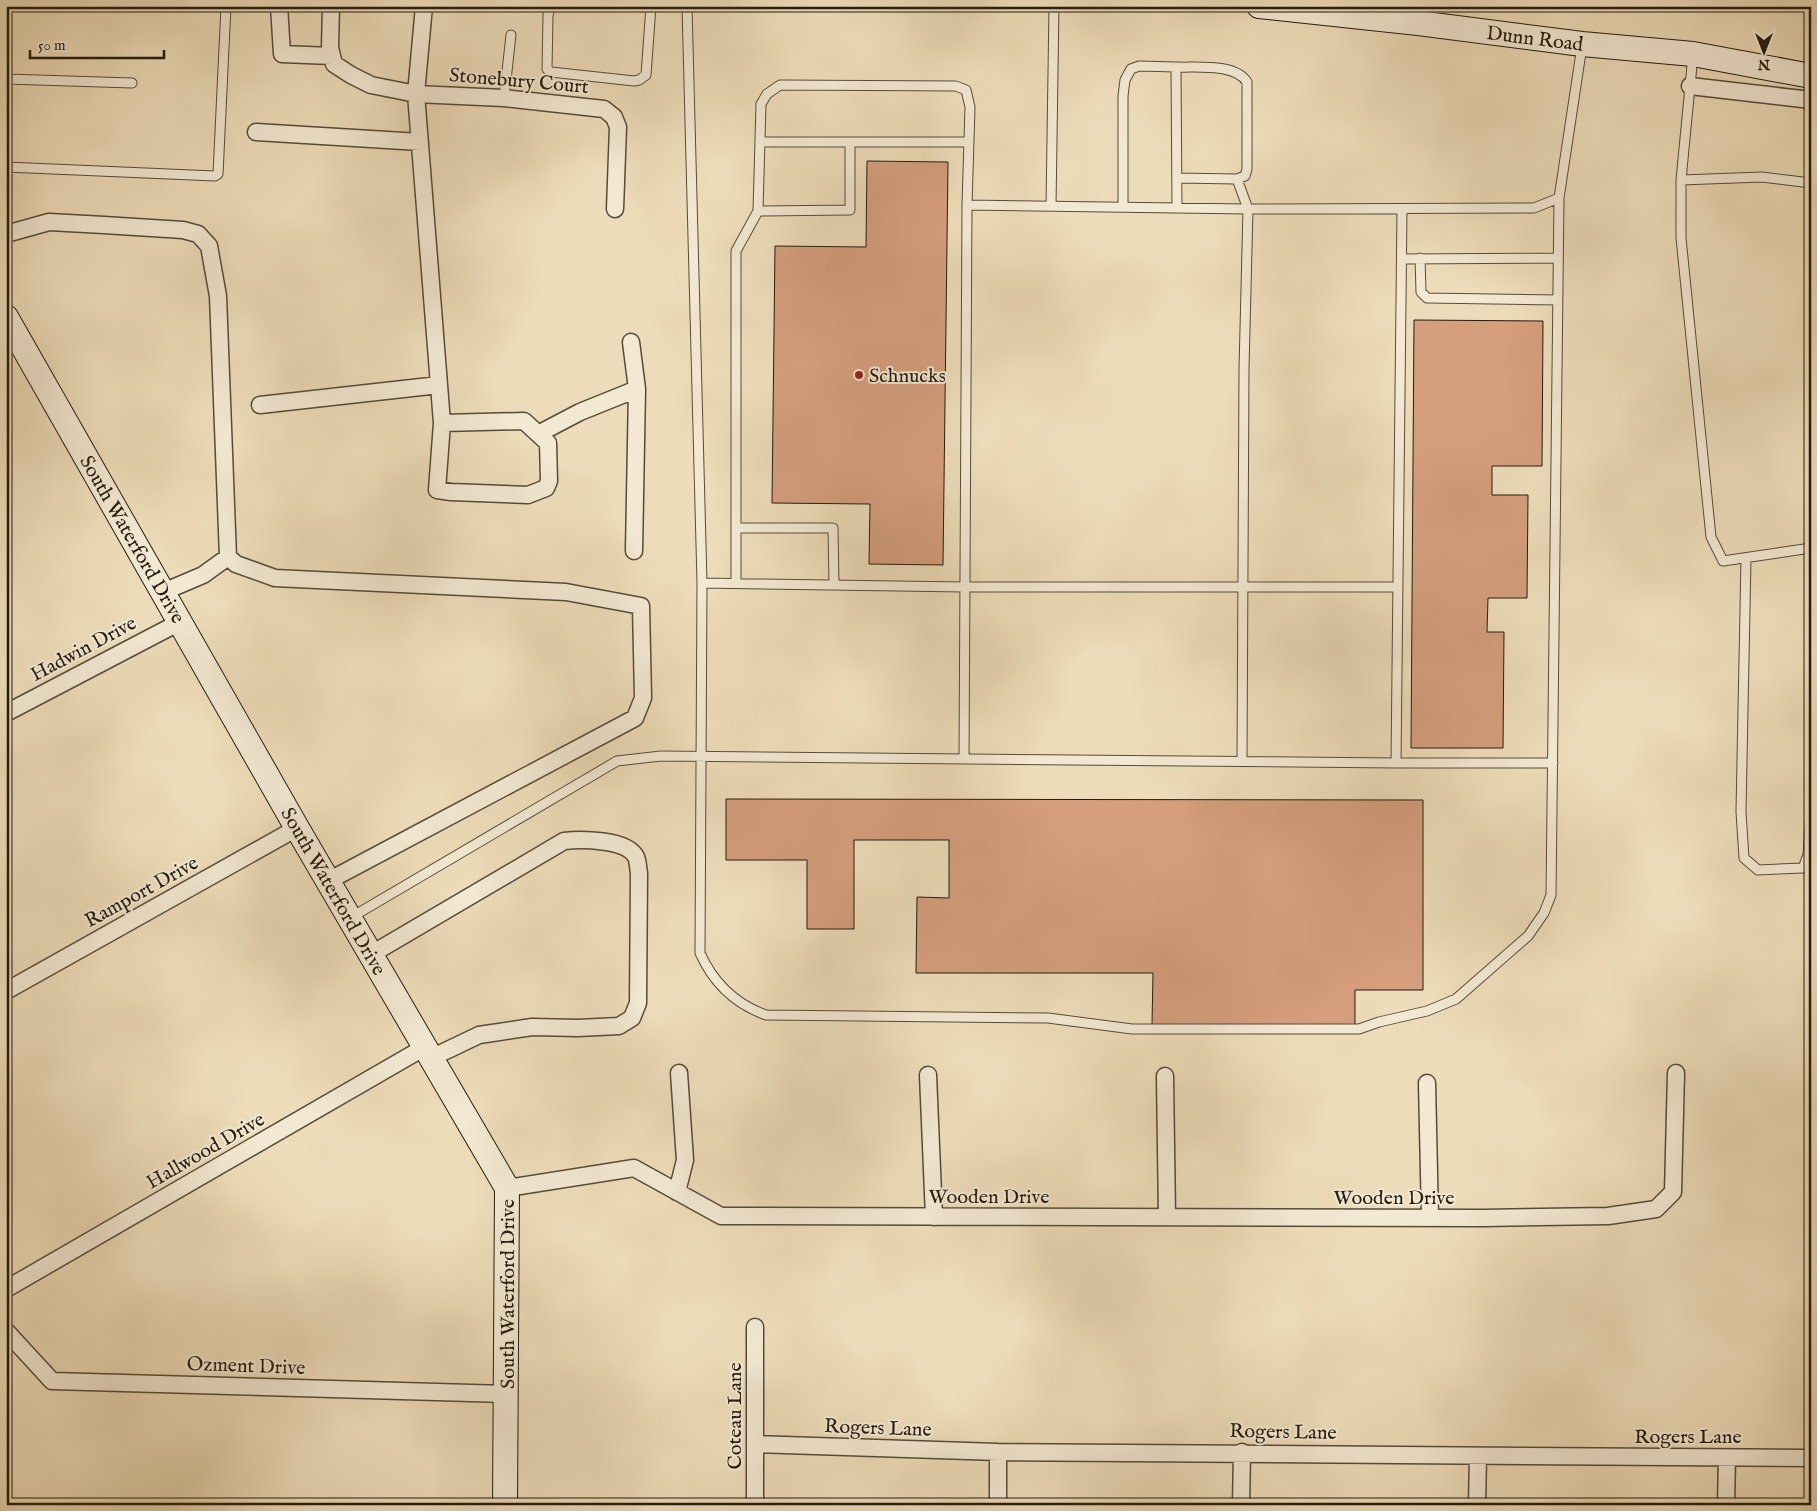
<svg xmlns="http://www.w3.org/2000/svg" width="1817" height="1511" font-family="'IM FELL English',serif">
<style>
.building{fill:#d59e7d;stroke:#241b10}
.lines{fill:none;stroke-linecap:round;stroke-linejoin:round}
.lane-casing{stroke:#564b3a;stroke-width:11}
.street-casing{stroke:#564b3a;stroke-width:19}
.secondary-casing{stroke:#241b10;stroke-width:26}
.lane{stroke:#f3e8d2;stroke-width:9}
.street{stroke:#f3e8d2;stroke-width:16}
.secondary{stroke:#f3e8d2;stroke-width:24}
.poi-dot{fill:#8f2418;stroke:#f3e8d2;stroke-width:2}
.labels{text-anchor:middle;stroke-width:4;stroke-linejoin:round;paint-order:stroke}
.street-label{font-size:20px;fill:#241b10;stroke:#f3e8d2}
.poi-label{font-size:20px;fill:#241b10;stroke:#f3e8d2;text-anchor:start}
</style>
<rect width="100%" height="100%" fill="#eddcb9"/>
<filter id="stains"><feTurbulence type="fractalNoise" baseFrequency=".004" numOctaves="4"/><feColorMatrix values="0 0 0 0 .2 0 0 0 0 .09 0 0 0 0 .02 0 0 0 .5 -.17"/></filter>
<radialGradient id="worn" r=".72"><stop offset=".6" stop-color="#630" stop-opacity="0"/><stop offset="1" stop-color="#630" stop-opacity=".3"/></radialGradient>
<path class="building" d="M867,161L948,162L943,565L869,564L870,504L772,503L775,246L866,247Z
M1414,320L1543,321L1542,466H1492V495H1528L1527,598H1488L1487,632H1504L1503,748H1411Z
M726,799L1423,800V990H1355V1025H1152L1153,973H916L917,897L949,898V840H854V929H807V860H726Z"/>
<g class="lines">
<defs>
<path id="lane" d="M551,6L548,15L547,69L551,72L634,81L639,80L646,75L651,6
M687,6L702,583L700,953C713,982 735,1004 766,1015L1048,1018L1132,1029H1359L1379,1022L1427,1011L1456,999L1528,936L1544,913L1551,895L1559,198
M1693,55L1681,180V238L1711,537L1723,561L1811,548
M1176,67C1197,68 1235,63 1247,82V169L1245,176L1237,179L1177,178
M6,79L132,83
M504,98L511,35
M760,142H969
M6,167L215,176L218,174L226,6
M1237,179L1248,209L1244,369L1242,761
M1681,180L1762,177L1811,183
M1051,206L1054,6
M1123,207V96L1125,80L1131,69L1139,66L1176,67L1177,208
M758,211L850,210V142
M1420,258L1421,292L1427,298L1557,300
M1402,259L1558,258
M736,528H833L834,585
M1746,558L1741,812L1744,858L1758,870L1803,868L1808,855L1811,810
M702,583L964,587H1398
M736,583V251L758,211L761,104L767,94L780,85L956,86L966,90L970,107L967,205
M964,759L967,205L1248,209L1534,208L1559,198L1582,46
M1396,763H1553
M350,918L617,761L661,756L1396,763L1402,209"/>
<path id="street" d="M279,6L282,54L332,56
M331,6L330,48L334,64L351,75L371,85L416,94L504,98L604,109L614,117L618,127L615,209
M424,6L416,94L442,423
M1690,86L1811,100
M256,132L420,142
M6,234L49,222L104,225L183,230L198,234L209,246L218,296L228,557L203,575L163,592
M631,342L637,389L634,551
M260,405L439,385
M524,421L548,443L549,481L546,488L528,495L451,492L437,490L442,423Z
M538,434L580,412L637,389
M228,557L236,564L275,578L566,592L641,606L643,698L635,718L328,881
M6,713L180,622
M370,955L564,841C581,839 627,839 636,857C638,861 638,868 639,873L638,1003L632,1018L619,1026L578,1028L532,1027L479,1035L431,1058
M6,991L297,828
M928,1075L934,1217
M1165,1076L1167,1217
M1427,1083L1430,1218
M507,1188L634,1168L721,1216L1484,1218L1608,1216L1656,1209L1673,1192L1676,1073
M677,1192L685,1160L679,1073
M6,1289L425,1047
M6,1331L52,1381L506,1394
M755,1444L998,1452L1811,1458
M755,1505V1327
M998,1505V1452
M1241,1505L1242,1452
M1477,1505L1478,1456
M1726,1505L1727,1458"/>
<path id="secondary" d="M1259,6L1418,23L1582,44L1693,54L1811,76
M6,317L297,828L507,1188L505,1505"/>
</defs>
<use href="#lane" class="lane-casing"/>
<use href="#street" class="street-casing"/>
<use href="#secondary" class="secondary-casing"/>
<use href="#lane" class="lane"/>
<use href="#street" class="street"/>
<use href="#secondary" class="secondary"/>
</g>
<circle class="poi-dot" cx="859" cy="375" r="5"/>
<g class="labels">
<g class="street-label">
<text transform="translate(1535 38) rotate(7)" y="7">Dunn Road</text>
<text transform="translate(519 80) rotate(5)" y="7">Stonebury Court</text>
<text transform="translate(133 539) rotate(60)" y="7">South Waterford Drive</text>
<text transform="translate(83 648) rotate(-28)" y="7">Hadwin Drive</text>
<text transform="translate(141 891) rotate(-29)" y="7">Ramport Drive</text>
<text transform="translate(334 891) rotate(60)" y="7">South Waterford Drive</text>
<text transform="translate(205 1150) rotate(-30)" y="7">Hallwood Drive</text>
<text x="989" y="1203">Wooden Drive</text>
<text x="1394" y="1204">Wooden Drive</text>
<text transform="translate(507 1294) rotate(-90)" y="7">South Waterford Drive</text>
<text transform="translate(246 1365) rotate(2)" y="7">Ozment Drive</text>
<text transform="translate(734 1416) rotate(-90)" y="7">Coteau Lane</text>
<text transform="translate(878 1427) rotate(2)" y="7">Rogers Lane</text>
<text transform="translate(1283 1431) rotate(1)" y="7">Rogers Lane</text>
<text x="1688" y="1443">Rogers Lane</text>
</g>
<g class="poi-label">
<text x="869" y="382">Schnucks</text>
</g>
</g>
<rect width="1817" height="1511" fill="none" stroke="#eddcb9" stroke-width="25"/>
<rect x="8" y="8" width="1802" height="1496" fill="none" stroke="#241b10" stroke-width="2.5"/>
<rect x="12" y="12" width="1792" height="1486" fill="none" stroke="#241b10"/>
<g transform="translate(1764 52) rotate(180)" stroke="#f3e8d2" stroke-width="4" paint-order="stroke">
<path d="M0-4L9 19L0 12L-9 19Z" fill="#241b10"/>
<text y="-8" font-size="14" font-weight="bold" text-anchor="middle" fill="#241b10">N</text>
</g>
<path d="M30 50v8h134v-8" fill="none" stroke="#241b10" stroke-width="2.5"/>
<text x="38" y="50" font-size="15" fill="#241b10" stroke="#f3e8d2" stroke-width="4" paint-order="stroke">50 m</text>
<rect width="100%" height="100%" filter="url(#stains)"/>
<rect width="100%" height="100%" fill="url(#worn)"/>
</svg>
